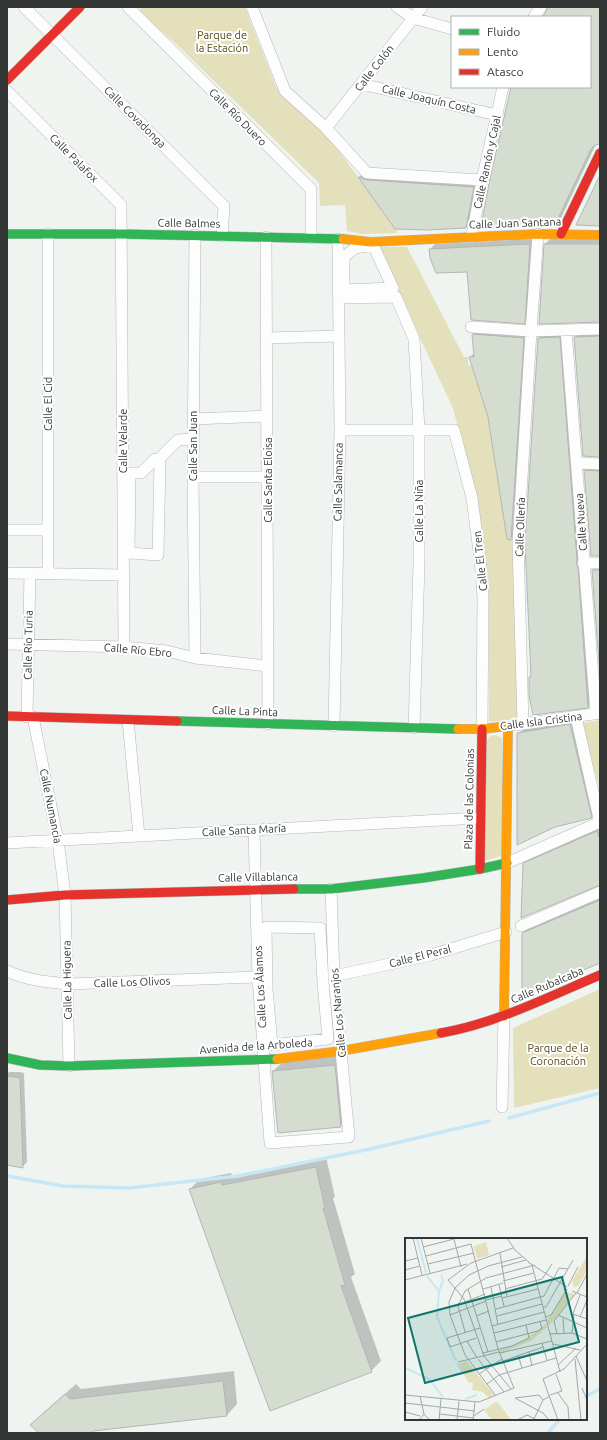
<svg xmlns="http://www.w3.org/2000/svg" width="607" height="1440" font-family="Ubuntu,sans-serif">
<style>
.green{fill:#e3e0bb}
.shadow{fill:#0003}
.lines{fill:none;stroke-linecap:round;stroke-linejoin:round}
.stream{stroke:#c7e7f6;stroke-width:3.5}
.building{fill:#d4ddd0;stroke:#b4b7b5}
.street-casing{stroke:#b4b8b6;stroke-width:12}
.fast-casing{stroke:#b4b8b6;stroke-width:10}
.slow-casing{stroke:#b4b8b6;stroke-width:10}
.jam-casing{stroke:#b4b8b6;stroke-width:10}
.street{stroke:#fdfdfd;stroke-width:11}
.fast{stroke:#30b455;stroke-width:9}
.slow{stroke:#ff9f0a;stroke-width:9}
.jam{stroke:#e5322d;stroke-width:9}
.labels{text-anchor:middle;stroke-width:4;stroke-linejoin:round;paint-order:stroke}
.park-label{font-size:11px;fill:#514912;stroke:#fff}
.street-label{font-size:11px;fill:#343635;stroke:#fff}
.inset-river{fill:none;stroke:#c7e7f6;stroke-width:2}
.inset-road{fill:none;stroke:#a4a8a6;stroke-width:1}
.view{fill:#0f766e;fill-opacity:0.15;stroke:#0f766e;stroke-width:2}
.inset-edge{fill:none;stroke:#343635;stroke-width:2}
</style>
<rect width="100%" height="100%" fill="#eff4f1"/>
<path class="green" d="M141,7H245L276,87L324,130L398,233L363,234L347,231L345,205L320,206L319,183L174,42L140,13Z
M377,247H407L464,357H468V365H471L488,417L507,538L512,540L519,719L489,722V587L476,498L453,408Z
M600,720V791L582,723Z
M495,735L502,738L504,855L484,861L487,740L490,736Z
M600,989V1088L514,1108L513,1028Z"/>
<path class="shadow" d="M549,7H600V143L596,144L561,218L554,224L512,87H590V17H543Z
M364,173L478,182L471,222L466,227L359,177Z
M551,238L600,239V321L545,244Z
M535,239L529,317L524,323L468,271L430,249L435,244Z
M478,329L528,333L516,533L511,538L489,417L470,357L475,352L473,334Z
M581,331H600V457L575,337Z
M564,332L593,701L588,707L534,714L530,677L532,675L539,338L544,333Z
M591,465H600V556L585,471Z
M599,564H600V663L593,570Z
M576,720L596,812L591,817L518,734L524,728Z
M600,828V885L524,864L531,858Z
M600,897V962L523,933L529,927Z
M346,1055L351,1115L341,1126L273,1071L284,1061Z
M9,1072H20L24,1073L27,1162L22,1167L7,1163V1075Z
M326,1157L335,1197L333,1198L355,1274L351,1277L381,1361L371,1371L190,1189L200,1179L231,1173L232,1176Z
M234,1371L237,1404L227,1415L80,1432V1433H41L42,1414L76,1384L81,1389Z"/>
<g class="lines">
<path class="stream" d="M509,1118L600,1093
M7,1176L63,1186L129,1188L238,1176L370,1149L489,1121
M586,1396L600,1389
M548,1433L560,1419"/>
</g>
<path class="building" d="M548,7H600V144L595,145L591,149L555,225L481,227L489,183L511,87H590V17H543Z
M600,175V226L576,225Z
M358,177L367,180L474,187L466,228L427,230L395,229Z
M530,244L525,324L471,320L467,272L436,273L430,258L429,249Z
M544,244H600V322L539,324Z
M472,334L524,338L511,540L507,539L488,417L469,357H474Z
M600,336V457L583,456L574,337Z
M560,337L577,560L576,563L578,567L588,708L533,715L529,696V677H531L525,543L538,338Z
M584,470L600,471V556H591Z
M592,570H600V675Z
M570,724L592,818L555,827L517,845V733Z
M597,831L600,839V885L521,918L523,863Z
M600,900V963L522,996V933Z
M335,1065L341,1127L278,1133L272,1071Z
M7,1076L20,1078L23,1168L7,1165Z
M316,1167L325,1208H323L345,1285L341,1286L372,1372L270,1411L237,1323L189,1189L221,1182L222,1185Z
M223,1381L227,1416L93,1431L91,1433H39L30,1425L65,1394L70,1399Z"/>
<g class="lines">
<defs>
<path id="street" d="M24,7L224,206L222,236
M128,7L311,189V238
M252,7L285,91L326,128L367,173L482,180
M397,7L413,18L452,29
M534,17L541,7
M361,84L497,115
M7,91L121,205L124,647
M326,128L422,7
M48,234V573
M195,235L193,477L195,658
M472,236L482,180L503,87
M266,237L268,724
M373,245L393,288L344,290V257L355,248Z
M339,298L396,297L414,339L419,430V564L414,728
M471,327L531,331L600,329
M566,330L596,714
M267,338L339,336
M193,419L267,416
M340,430H454L472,498L480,559L483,597L482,729
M155,459L160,461L158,555L129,553L130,473H141Z
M158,460L178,440L193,439
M577,463L600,464
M193,477H268
M7,530H48
M583,563H600
M7,573L123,575
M7,644L124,647L167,651L195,658L268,666
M27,717L30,573
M33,717L58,841L65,895L69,1066
M576,717L600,823
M128,720L139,836
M523,724L518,543L531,331L538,234
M515,725L600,713
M334,726L340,430L338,239
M254,830L258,977L270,1143L349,1137L334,976L331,889
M7,843L480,818
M507,863L600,822
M521,926L600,892
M266,927L320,928L323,982L328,1039L272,1045L267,989Z
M7,971C26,980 47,982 68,984L258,977
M334,976L431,955L506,932
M502,1107L504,1016"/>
<path id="fast" d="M7,234H122L343,239
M177,721L458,729
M294,889H331L423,878L480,869L507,863
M7,1058L40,1065L69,1066L277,1059"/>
<path id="slow" d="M343,239L371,242L538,234L600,235
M458,729H482L508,726L504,1016
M277,1059L341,1051L441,1033"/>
<path id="jam" d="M7,80L80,7
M561,234L600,153
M7,716L177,721
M480,869L482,729
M7,900L65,895L294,889
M441,1033C497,1023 548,997 600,975"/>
</defs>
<use href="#street" class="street-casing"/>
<use href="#fast" class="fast-casing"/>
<use href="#slow" class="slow-casing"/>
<use href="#jam" class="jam-casing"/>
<use href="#street" class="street"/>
<use href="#fast" class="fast"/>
<use href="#slow" class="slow"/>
<use href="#jam" class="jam"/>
</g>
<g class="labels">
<g class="park-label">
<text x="222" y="39">Parque de<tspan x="222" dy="13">la Estación</tspan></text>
<text x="558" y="1052">Parque de la<tspan x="558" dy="13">Coronación</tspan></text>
</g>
<g class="street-label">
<text transform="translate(374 68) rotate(-52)" y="4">Calle Colón</text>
<text transform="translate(429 99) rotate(13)" y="4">Calle Joaquín Costa</text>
<text transform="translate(135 117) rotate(45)" y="4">Calle Covadonga</text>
<text transform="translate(238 117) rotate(45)" y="4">Calle Río Duero</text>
<text transform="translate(74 158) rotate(45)" y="4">Calle Palafox</text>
<text transform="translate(487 162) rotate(-78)" y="4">Calle Ramón y Cajal</text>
<text transform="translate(189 223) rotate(1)" y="4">Calle Balmes</text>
<text transform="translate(515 223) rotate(-2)" y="4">Calle Juan Santana</text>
<text transform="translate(48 404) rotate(-90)" y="4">Calle El Cid</text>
<text transform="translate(123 441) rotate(-90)" y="4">Calle Velarde</text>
<text transform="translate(193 446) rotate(-90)" y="4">Calle San Juan</text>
<text transform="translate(268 480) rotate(-90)" y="4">Calle Santa Eloisa</text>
<text transform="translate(338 482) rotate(-89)" y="4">Calle Salamanca</text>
<text transform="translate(419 511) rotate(-90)" y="4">Calle La Niña</text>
<text transform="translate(581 522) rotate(-94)" y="4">Calle Nueva</text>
<text transform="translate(520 527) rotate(-88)" y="4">Calle Ollería</text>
<text transform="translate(480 561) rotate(-96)" y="4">Calle El Tren</text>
<text transform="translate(28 645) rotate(-89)" y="4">Calle Río Turia</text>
<text transform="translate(138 650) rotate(5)" y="4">Calle Río Ebro</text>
<text transform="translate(245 711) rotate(2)" y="4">Calle La Pinta</text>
<text transform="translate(541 721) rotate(-7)" y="4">Calle Isla Cristina</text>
<text transform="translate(469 799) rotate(-89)" y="4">Plaza de las Colonias</text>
<text transform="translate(51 806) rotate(79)" y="4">Calle Numancia</text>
<text transform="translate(244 830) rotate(-3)" y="4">Calle Santa María</text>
<text transform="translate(258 877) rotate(-1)" y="4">Calle Villablanca</text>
<text transform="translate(420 956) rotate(-14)" y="4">Calle El Peral</text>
<text transform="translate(67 980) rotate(-91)" y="4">Calle La Higuera</text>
<text transform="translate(132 982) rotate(-2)" y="4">Calle Los Olivos</text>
<text transform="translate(547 985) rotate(-23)" y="4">Calle Rubalcaba</text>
<text transform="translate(260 987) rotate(-93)" y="4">Calle Los Álamos</text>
<text transform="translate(338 1013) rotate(-95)" y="4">Calle Los Naranjos</text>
<text transform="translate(256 1046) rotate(-4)" y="4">Avenida de la Arboleda</text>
</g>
</g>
<g transform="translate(405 1238)">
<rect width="182" height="182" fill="#eff4f1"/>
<path d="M81,4L84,17L72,21L69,8ZM182,18V33L173,48L169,49L167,43ZM160,54L170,56L144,88L142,83ZM141,86L142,89L126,103L95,115L94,112L117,104ZM62,123L89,157L84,160L78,154L67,152L68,145L63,144L53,126ZM92,163L106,182H87L79,172Z" fill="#e3e0bb"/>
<path d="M11,0H13L22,35H20Z" fill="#c7e7f6"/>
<path class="inset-river" d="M22,38L34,53L32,79L51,123M34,53L38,43L36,37M52,125L58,136M0,130L24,141L38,159M60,161L72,157"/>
<path class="inset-road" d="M8,0L17,37M16,0L25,35M102,0L110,12L124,24M49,1L56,29M18,9L49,1M95,15L102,59M0,23L13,20M123,24L162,49M23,26L69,15M127,27L155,134M96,29L121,22M0,32L15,28M0,42L62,26M98,43L129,35M94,47L99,68M163,48L173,29M86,49L93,87M63,51L83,114M78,51L98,45M100,51L137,41L147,26M167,53L182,59M172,55L182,36M175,57L168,76L182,81M97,60L133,51M81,62L97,58M60,64L80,56M138,69H141L168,22M91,71L139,58L154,30L163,31M45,77L81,63M153,77L182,90M71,78L84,73M92,78L137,66M141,79L146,77L162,51M175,79L182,62M158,80L159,95M87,88L139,74M60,94L53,68L60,53L81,40L130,27M89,95L141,82M167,95L169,76M145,96L167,95L182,101M152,96L149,83L171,55M71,100L45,109L42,100L75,90M62,103L72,120M91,104L133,93L137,90L135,84M137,105L142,122M148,106L175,112M124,114L127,128M78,115L107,108L124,100L121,87M95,115L147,103M113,117L117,130M171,118L182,143M73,121L99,154M170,121L176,182M98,123L138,109M53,124L94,114M153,127L171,110M74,136L97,121M82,146L94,137L151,120M177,150L182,162M106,151L79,118L59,61L43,42L66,25L108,10M153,155L163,169L164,182M0,157L74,164L109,150L93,111L66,6L21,18M145,157L157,153L151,136M15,158L19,176M91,158L60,117L45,77L44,64L50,50L64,37L83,28L117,19M110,160L138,175L144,182M110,160L134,157L138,162M0,165L70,173M0,174L15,178M35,176L68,180M69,178L79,171M129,181L138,162L145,158M14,182L19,176L25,182M34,182L36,161M52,182L54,163M68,182L70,164M112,182L122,177L130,181M153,182L138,141L159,131L182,106"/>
<path class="view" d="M157,39L174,104L20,145L3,80Z"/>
<rect width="182" height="182" class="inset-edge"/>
</g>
<rect width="607" height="1440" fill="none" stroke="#343635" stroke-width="16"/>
<rect x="451" y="16" width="140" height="72" fill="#ffffff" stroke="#aeafae"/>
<rect x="459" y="29" width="20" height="6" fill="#30b455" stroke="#aeafae"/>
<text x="487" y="36" font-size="12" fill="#343635">Fluido</text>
<rect x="459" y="49" width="20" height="6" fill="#ff9f0a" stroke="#aeafae"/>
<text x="487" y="56" font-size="12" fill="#343635">Lento</text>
<rect x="459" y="69" width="20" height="6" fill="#e5322d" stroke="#aeafae"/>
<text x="487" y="76" font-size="12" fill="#343635">Atasco</text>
</svg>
